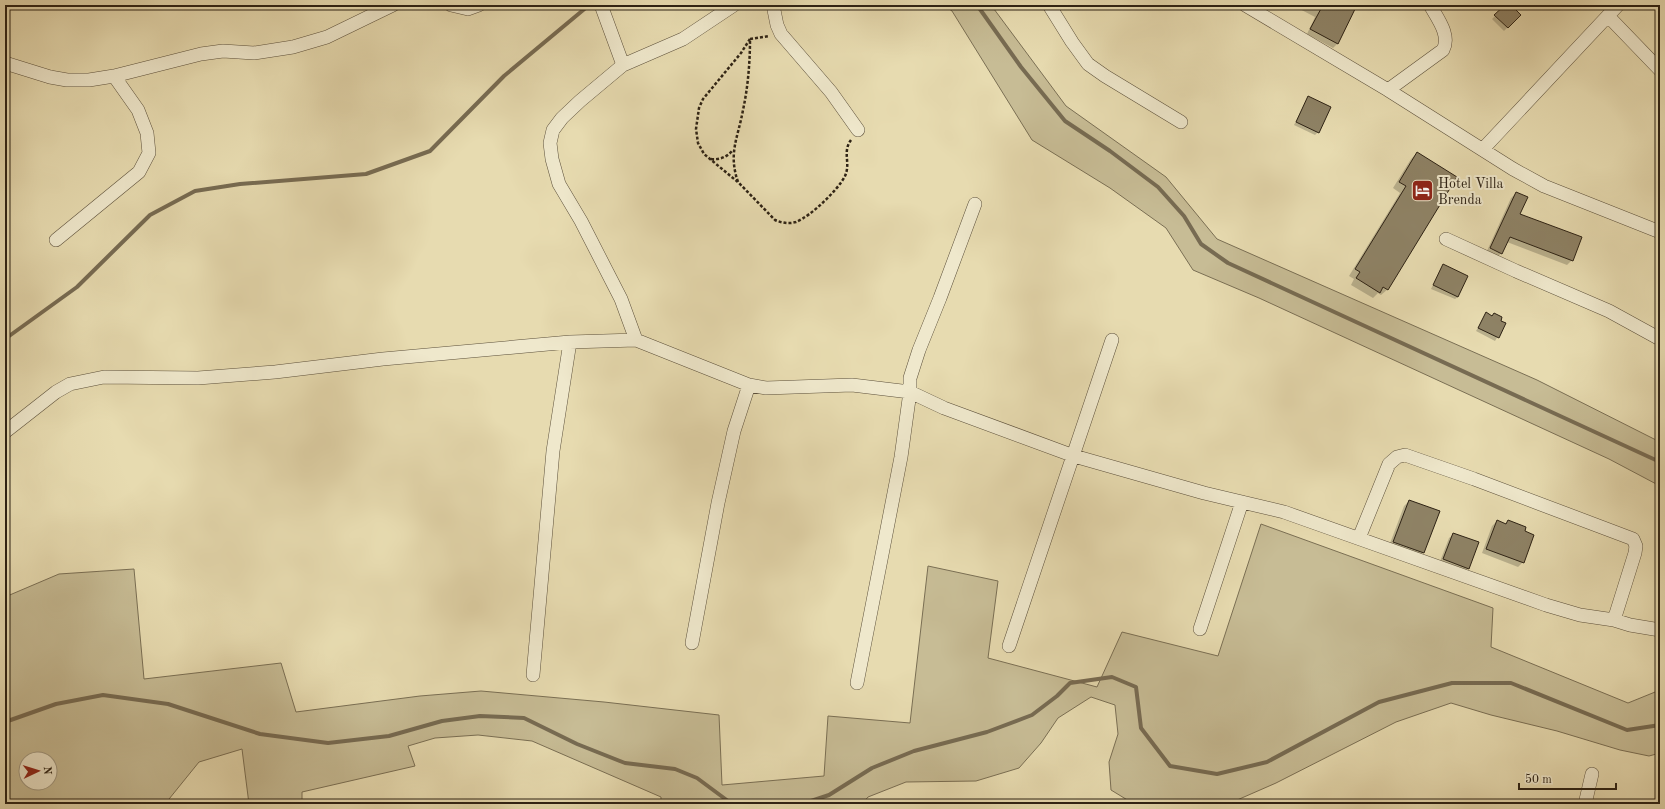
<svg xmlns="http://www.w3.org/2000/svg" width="1665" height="809" font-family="'Old Standard TT',serif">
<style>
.green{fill:#c7bc95;stroke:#7a6f54;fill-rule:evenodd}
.shadow{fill:#0003}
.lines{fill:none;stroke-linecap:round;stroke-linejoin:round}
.stream{stroke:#776b52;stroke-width:4}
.building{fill:#8e8265;stroke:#2d2214}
.minor-casing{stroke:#5c503b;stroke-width:14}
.path{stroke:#2d2214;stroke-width:2.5;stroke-dasharray:3 2;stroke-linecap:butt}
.minor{stroke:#efe8cc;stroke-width:13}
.labels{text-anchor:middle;stroke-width:4;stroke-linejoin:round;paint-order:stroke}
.poi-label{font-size:14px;fill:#2d2214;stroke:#efe8cc;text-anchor:start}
</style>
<rect width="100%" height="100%" fill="#e7dbb0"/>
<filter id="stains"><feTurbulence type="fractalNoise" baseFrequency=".005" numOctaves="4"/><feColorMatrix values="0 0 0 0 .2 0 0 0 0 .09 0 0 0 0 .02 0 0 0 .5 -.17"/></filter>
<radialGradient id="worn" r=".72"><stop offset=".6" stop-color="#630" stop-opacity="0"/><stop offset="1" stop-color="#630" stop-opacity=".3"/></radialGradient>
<path class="green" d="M944,5H991L1066,106L1166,177L1217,239L1537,380L1660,442V486L1609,459L1259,298L1193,270L1166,228L1110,188L1032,140L952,11Z
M1261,524L1493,608L1491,647L1628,703L1660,690V753L1649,756L1620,750L1557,731L1491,715L1451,703L1396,722L1276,783L1228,804H1134L1111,790L1109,762L1118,734L1115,705L1091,697L1058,718L1041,743L1019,768L976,781L906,782L868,797L862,804H661V797L532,741L478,735L435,738L408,746L415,766L302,792V804H249L242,749L199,762L165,804H5V597L59,574L134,569L144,679L281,663L296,712L420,696L481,691L604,702L719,715L722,785L824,776L828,716L910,723L928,566L998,581L988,658L1097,687L1122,632L1218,656ZM26,759H50V783H26Z"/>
<path class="shadow" d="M1292,5H1356L1338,43L1333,48L1307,34L1315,17Z
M1506,5H1510L1520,15L1504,31L1492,19Z
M1309,98L1318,132L1315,135L1294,125L1306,101Z
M1417,153L1388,289L1381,295L1378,293L1373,298L1351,285L1354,279L1349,276L1400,193L1393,188L1411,159Z
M1516,193L1519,214L1572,260L1567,265L1507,242L1501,253L1497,258L1486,253L1511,198Z
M1444,265L1458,297L1455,299L1431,289L1441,268Z
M1486,314L1491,316L1494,314L1499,321L1505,324L1495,341L1476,331Z
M1409,501L1423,553L1418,557L1389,546L1404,506Z
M1497,521L1505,524L1508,521L1523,562L1518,567L1482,553L1492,526Z
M1454,534L1468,568L1463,573L1439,564L1449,538Z"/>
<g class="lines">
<path class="stream" d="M977,5L1021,67L1065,121L1110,151L1158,187L1184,216L1201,244L1228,263L1660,462
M5,339L77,287L150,215L195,191L240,184L366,174L430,151L504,76L588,6
M5,722L56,704L103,695L168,704L260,734L328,743L389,736L442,721L480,716L524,718L577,744L625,763L675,769L697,778L732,804
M802,804L829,795L872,768L914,751L987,732L1032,715L1057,696L1070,683L1112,677L1136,687L1141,728L1170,766L1217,774L1267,762L1379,702L1452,683H1511L1627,730L1660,725"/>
</g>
<path class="building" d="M1323,5H1357L1338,44L1310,29Z
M1505,5H1511L1521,15L1508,28L1494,15Z
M1308,96L1331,107L1319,133L1296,122Z
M1417,152L1457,177L1388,290L1383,287L1380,293L1356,278L1360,272L1355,269L1406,186L1399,182Z
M1516,192L1528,197L1520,214L1582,237L1573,261L1510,237L1502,254L1490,248Z
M1443,264L1468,276L1458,297L1433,285Z
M1486,312L1492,316L1494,313L1502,317L1501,321L1506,323L1499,338L1478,328Z
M1409,500L1440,511L1424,553L1393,542Z
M1497,520L1506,524L1508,520L1526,527L1525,531L1534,535L1524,563L1486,549Z
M1453,533L1479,542L1469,569L1443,559Z"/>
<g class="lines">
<defs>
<path id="minor" d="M451,5L468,9L479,5
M601,5L623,65
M773,5L777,25L781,34L831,92L858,130
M1049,5L1072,42L1088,64L1105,76L1181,122
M1245,5L1388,90L1513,169L1544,186L1660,232
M1608,16L1660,70
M5,63L50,77L67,80H89L114,76L201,54L223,51L254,53L293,47L327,37L393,5
M1388,90L1443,50C1451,35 1437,18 1430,5
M1483,149L1618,5
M1446,239L1516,271L1609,311L1660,339
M56,240L139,172L149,153L147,133L138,110L114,76
M636,340L621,299L581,221L559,184L552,159L550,143L553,130L562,118L580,101L623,65L683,39L734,5
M5,432L56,392L70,384L104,377L198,378L275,372L383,359L570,342L636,340L749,385L766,388L852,385L910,392L944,408L1074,456L1204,493L1284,512L1546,605L1580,615L1614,620L1630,625L1660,630
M1359,538L1389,464L1397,457L1405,455L1474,479L1633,539L1636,546L1635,553L1614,620
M1200,629L1242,502
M692,643L718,503L734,431L749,385
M1009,646L1112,340
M533,675L553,451L570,342
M857,683L901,457L910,392V378L919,350L940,298L975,204
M1585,804L1592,774"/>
</defs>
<use href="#minor" class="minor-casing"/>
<path class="path" d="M750,39L741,53L703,99L699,108L696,129L698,143L704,154L739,183L775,220C782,223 789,224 796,222C811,216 838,190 845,176C851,163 842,152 851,140
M711,159C720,160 727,157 733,150
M738,182C728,153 738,138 743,110C748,87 750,62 750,39L769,36"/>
<use href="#minor" class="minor"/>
</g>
<defs>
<symbol id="hotel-square" viewBox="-11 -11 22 22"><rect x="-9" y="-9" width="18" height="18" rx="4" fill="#8f2418" stroke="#efe8cc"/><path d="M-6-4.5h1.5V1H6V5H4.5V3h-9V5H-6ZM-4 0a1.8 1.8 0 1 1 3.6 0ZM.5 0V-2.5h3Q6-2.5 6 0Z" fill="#fff"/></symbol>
</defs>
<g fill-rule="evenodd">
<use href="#hotel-square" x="1410" y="178" width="25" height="25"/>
</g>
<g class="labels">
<g class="poi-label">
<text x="1438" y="188">Hotel Villa<tspan x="1438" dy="16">Brenda</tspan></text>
</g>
</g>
<rect width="1665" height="809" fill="none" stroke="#e7dbb0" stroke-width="20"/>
<rect x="6" y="6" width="1653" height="797" fill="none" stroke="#2d2214" stroke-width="2"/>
<rect x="10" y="10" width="1645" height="789" fill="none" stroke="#2d2214"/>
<g transform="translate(38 771) rotate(86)"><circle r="19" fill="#efe8cc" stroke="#a19982"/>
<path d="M0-3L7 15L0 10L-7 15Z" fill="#8f2418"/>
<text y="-6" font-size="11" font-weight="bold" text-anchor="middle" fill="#2d2214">N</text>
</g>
<path d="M1519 783v6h97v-6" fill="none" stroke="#2d2214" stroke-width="2"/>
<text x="1525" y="783" font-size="12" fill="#2d2214" stroke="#efe8cc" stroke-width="3" paint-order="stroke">50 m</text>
<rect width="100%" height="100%" filter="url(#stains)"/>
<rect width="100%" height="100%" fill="url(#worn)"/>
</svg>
